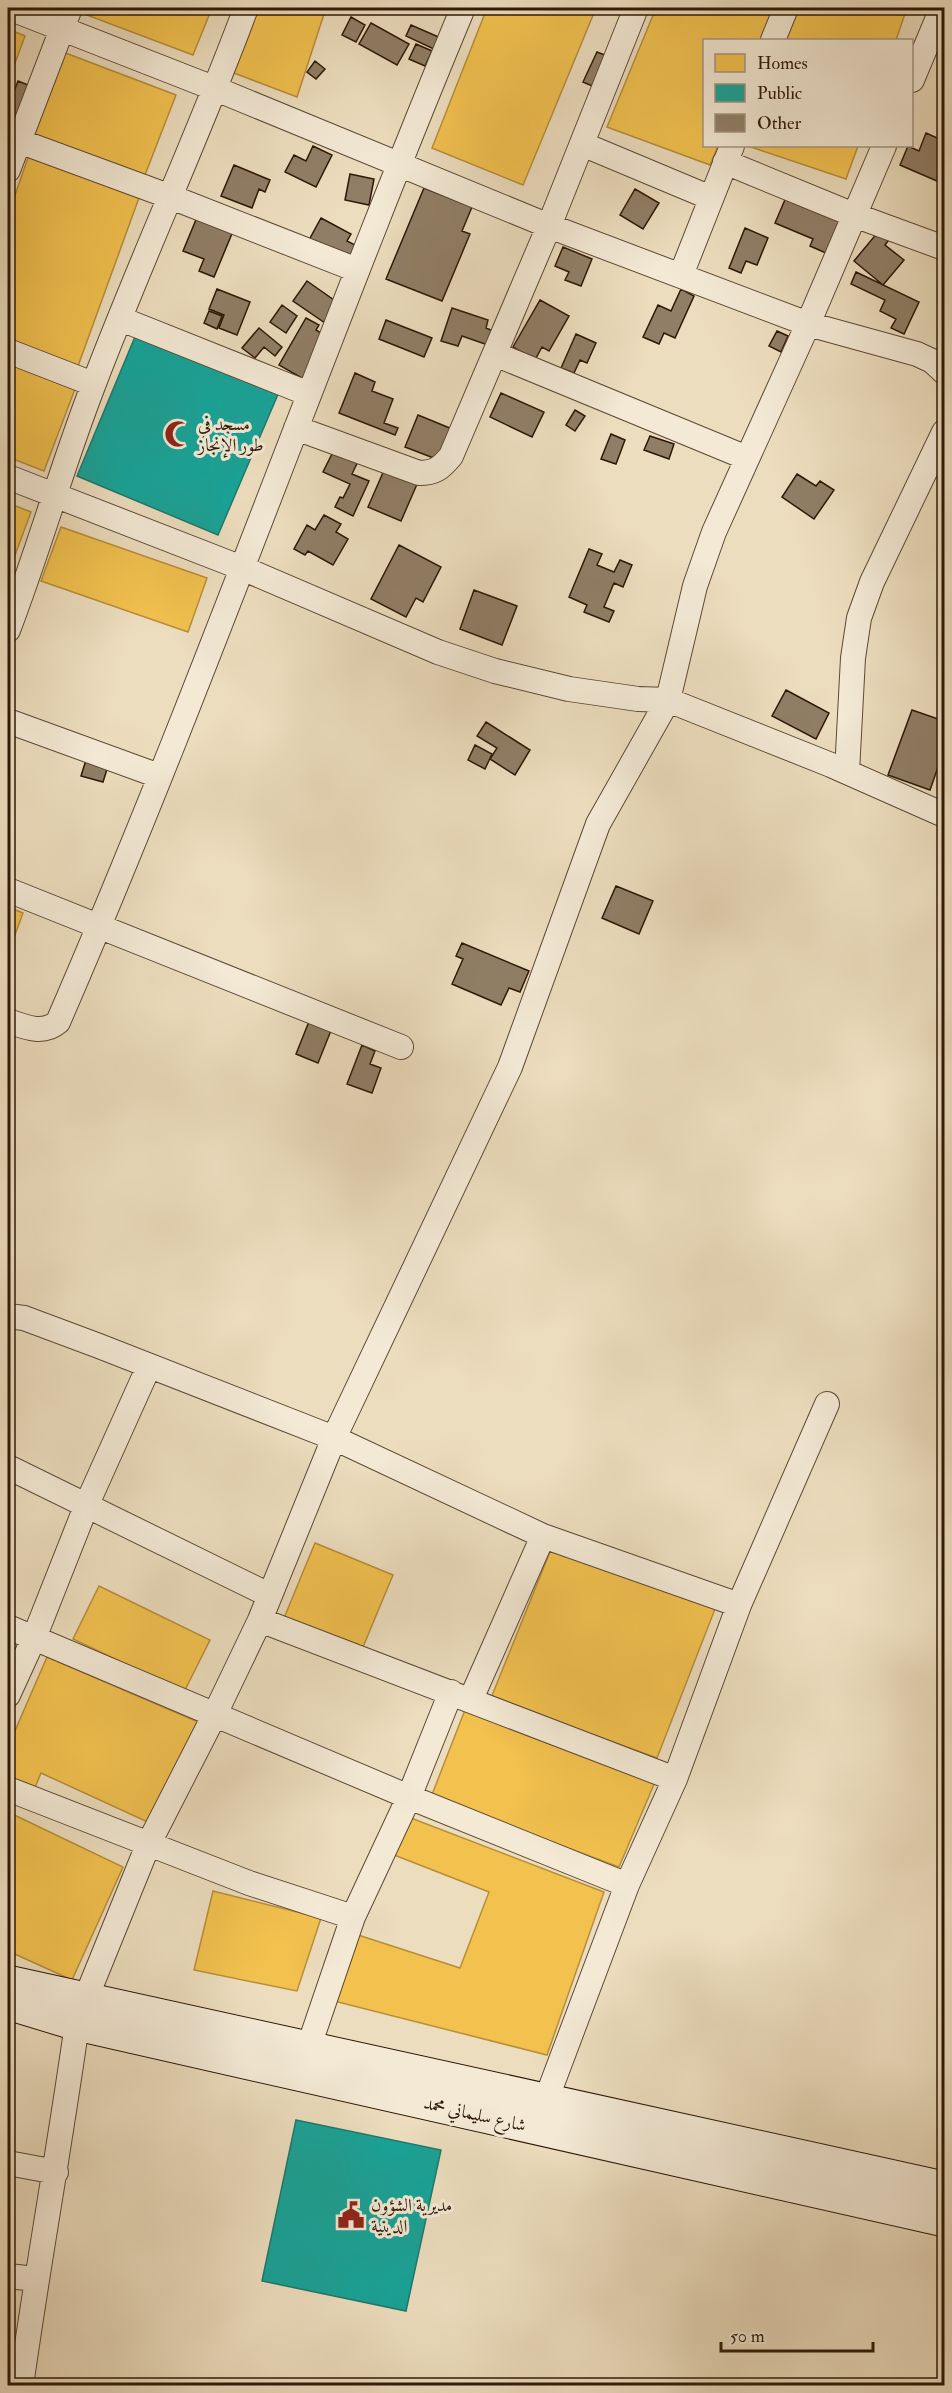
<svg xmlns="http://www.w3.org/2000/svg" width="952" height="2393" font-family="'IM FELL Double Pica',Amiri,serif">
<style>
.homes{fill:#f2c14e;stroke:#b78e39;stroke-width:1.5}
.public{fill:#17a398;stroke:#1e796c;stroke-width:1.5}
.building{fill:#907e66;stroke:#2d1807;stroke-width:1.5}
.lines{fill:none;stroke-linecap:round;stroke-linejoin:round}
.street-casing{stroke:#5d4935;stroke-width:26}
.secondary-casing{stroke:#2d1807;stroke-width:35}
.street{stroke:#f3e9d5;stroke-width:24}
.secondary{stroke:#f3e9d5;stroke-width:33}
.labels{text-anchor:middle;stroke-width:6;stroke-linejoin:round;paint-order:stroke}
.poi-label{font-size:18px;fill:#2d1807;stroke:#f3e9d5;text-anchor:start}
.street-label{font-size:18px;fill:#2d1807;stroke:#f3e9d5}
</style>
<rect width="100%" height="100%" fill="#ecddbe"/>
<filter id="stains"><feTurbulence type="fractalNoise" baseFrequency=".00333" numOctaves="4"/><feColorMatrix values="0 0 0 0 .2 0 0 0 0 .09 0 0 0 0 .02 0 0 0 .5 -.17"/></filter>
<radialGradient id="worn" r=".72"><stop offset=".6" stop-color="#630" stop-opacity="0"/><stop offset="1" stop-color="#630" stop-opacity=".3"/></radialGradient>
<path class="homes" d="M78,8H212L193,55L76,11Z
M257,8H326L297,97L234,73Z
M487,8H596L523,185L432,148Z
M656,8H775L762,40H704V146H718L710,165L607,127Z
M799,8H907L896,40H785Z
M8,29L25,36L8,82Z
M63,52L176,95L143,180L30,136Z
M748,146H858L846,179Z
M29,155L140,195L78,366L8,341V215Z
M8,363L75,389L44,471L8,457Z
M8,503L31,512L11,566L8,565Z
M61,527L207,578L188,632L41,581Z
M8,907L23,913L8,954Z
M554,1542L715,1609L657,1758L491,1698Z
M315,1543L393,1575L363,1647L284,1618Z
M99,1586L210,1640L184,1692L73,1639Z
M47,1657L198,1722L152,1824L41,1773L34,1790L8,1778V1747Z
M465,1710L655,1782L619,1867L431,1797Z
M8,1812L123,1867L72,1980L8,1951Z
M403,1815L604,1892L547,2055L334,2001L355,1934L460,1968L489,1892L389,1853Z
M213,1891L321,1918L297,1991L194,1970Z"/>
<path class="public" d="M137,332L279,392L218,535L77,476Z
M296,2120L441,2150L406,2311L262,2281Z"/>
<path class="building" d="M351,17L365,25L356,42L342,35Z
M371,23L409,44L397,65L359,44Z
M411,25L443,39L438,51L406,36Z
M416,44L432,51L425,66L409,59Z
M597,52L615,59L602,90L583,82Z
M315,61L325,69L316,79L307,72Z
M18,81L38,89L20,134L8,129V107Z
M926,133L944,141V184L900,165L908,146L919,151Z
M313,146L332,155L316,187L285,172L294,155L306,161Z
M234,165L270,180L265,192L259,189L252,208L221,196Z
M350,174L374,179L369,205L345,200Z
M424,188L472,207L462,231L470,234L442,301L386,279Z
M635,189L659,203L643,229L620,215Z
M787,195L850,222L835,257L810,246L813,239L775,223Z
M200,210L236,224L214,277L199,271L204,259L183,251Z
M321,218L351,234L347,241L357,246L349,261L309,240Z
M745,228L768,238L757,265L746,261L741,273L729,268Z
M878,232L888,241L885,245L904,260L883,285L854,261Z
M563,247L592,259L581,286L565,280L569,272L555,266Z
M856,272L919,302L904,334L891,328L896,319L880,311L885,300L851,284Z
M307,281L341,305L328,325L293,301Z
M217,289L250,302L237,335L219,328L224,315L209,309Z
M681,289L694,296L675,338L664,333L659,344L643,337L658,305L671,311Z
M540,300L569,316L549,351L542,347L535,360L513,347Z
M282,305L297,316L286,333L270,322Z
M452,308L488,320L486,328L493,331L488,345L462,336L458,346L441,341Z
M209,311L222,316L217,329L204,323Z
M306,318L319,325L316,330L331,339L307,381L279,365Z
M386,320L432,338L424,357L379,339Z
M259,328L282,347L275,356L264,347L255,358L242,348Z
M777,331L788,336L781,352L769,346Z
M576,334L596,343L587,363L580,360L574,373L561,368Z
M355,373L375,382L372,391L393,399L384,423L398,428L395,435L339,413Z
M501,393L544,412L532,437L490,417Z
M575,410L585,416L575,431L566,425Z
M418,415L457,431L444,462L405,447Z
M611,434L625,440L616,464L601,459Z
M650,436L674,444L669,459L644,450Z
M335,448L359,459L352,474L369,481L353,516L335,507L340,497L343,498L350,484L323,472Z
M385,468L418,482L401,521L368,507Z
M797,474L816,486L820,481L834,490L814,519L782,497Z
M324,515L341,524L336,532L348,539L333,565L308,551L305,555L294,549L307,525L315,530Z
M399,545L441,567L423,602L416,598L406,617L371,599Z
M589,549L602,554L597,565L614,572L620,560L632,565L623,587L614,583L604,607L614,611L609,622L584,612L587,605L569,597Z
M474,590L517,606L502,645L460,629Z
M786,690L829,713L816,739L772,716Z
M912,710L944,721V750L930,790L888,775Z
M486,722L530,750L515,775L490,759L497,748L477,736Z
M475,745L492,754L485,769L468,760Z
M86,760L108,766L103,782L81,776Z
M616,886L653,901L639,934L602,918Z
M462,943L529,971L520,992L509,988L501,1005L452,984L463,959L456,956Z
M312,1014L334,1023L318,1063L296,1054Z
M362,1045L375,1051L370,1064L381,1068L372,1093L347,1084Z"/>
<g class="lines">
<defs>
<path id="street" d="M9,8L216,89L549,226L808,324L917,354L932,361L944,372
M773,40L786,8
M912,80L942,8
M8,137L171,197L357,270
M582,144L711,198
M725,162L854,215L944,248
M8,170L70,8
M681,275L732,146
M121,319L309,394
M8,351L93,384
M495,354L747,458
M296,428L419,473C435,473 441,468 451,456L549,226L636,8
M8,477L242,568L438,652L495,671L569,689L638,699L668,700L831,765L944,815
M8,630C39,549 62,466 93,386C141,259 199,135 246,8
M8,721L159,776
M847,772L853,658L859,618L872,582L944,432
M8,890L401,1047
M8,1021C25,1027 43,1035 58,1022C203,688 323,344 463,8
M8,1316L24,1318L99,1346L334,1438L543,1536L739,1605L675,1779L627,1885L546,2100
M8,1467L269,1595
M739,1605L827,1404
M8,1627L409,1797L627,1885
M8,1695L34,1638L87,1504L149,1366
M471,1699L543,1536
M675,1779L260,1620L334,1438L510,1067L598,824L668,700L695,586L714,532L808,324L884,146
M8,1789L249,1883L353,1917
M86,1998L148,1845L215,1714L260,1620
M308,2049L353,1917L409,1797L451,1692
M8,2163L56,2172
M8,2276L36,2279
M21,2386C38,2265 60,2145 77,2024"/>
<path id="secondary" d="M8,1982L944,2188
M8,2003L77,2024L944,2220"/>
</defs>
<use href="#street" class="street-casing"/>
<use href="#secondary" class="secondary-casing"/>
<use href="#street" class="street"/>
<use href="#secondary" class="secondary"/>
</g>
<defs>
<symbol id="mosque-bare" viewBox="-9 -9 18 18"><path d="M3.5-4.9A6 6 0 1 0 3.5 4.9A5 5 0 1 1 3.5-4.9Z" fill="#8f2418" stroke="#f3e9d5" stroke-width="2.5" paint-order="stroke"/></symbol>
<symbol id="civic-bare" viewBox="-9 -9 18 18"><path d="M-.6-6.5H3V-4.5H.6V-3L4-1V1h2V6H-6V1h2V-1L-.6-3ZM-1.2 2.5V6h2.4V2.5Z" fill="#8f2418" stroke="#f3e9d5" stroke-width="2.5" paint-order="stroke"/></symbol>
</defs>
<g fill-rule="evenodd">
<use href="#mosque-bare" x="159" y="415" width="38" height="38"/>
<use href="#civic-bare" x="332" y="2196" width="38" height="38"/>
</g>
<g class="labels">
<g class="poi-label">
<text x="198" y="430">مسجد في<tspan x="198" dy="21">طور الإنجاز</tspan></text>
<text x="371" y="2211">مديرية الشؤون<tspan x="371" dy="21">الدينية</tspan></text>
</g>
<g class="street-label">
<text transform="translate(475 2114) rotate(13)" y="6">شارع سليماني محمد</text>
</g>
</g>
<rect width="952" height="2393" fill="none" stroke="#ecddbe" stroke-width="30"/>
<rect x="9" y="9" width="934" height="2375" fill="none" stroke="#2d1807" stroke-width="3"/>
<rect x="15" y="15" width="922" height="2363" fill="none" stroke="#2d1807" stroke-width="1.5"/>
<rect x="703" y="39" width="210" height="108" fill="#f3e9d5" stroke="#a49583" stroke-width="1.5"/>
<rect x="715" y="54" width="30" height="18" fill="#f2c14e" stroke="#a49583" stroke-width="1.5"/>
<text x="757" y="69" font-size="18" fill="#2d1807">Homes</text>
<rect x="715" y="84" width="30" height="18" fill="#17a398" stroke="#a49583" stroke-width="1.5"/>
<text x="757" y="99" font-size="18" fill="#2d1807">Public</text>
<rect x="715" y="114" width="30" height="18" fill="#907e66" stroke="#a49583" stroke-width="1.5"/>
<text x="757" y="129" font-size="18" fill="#2d1807">Other</text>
<path d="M721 2342v9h152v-9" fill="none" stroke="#2d1807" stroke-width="3"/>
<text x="730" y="2342" font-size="18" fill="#2d1807" stroke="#f3e9d5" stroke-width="4.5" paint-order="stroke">50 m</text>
<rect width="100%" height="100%" filter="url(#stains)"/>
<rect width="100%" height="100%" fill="url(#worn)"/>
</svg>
